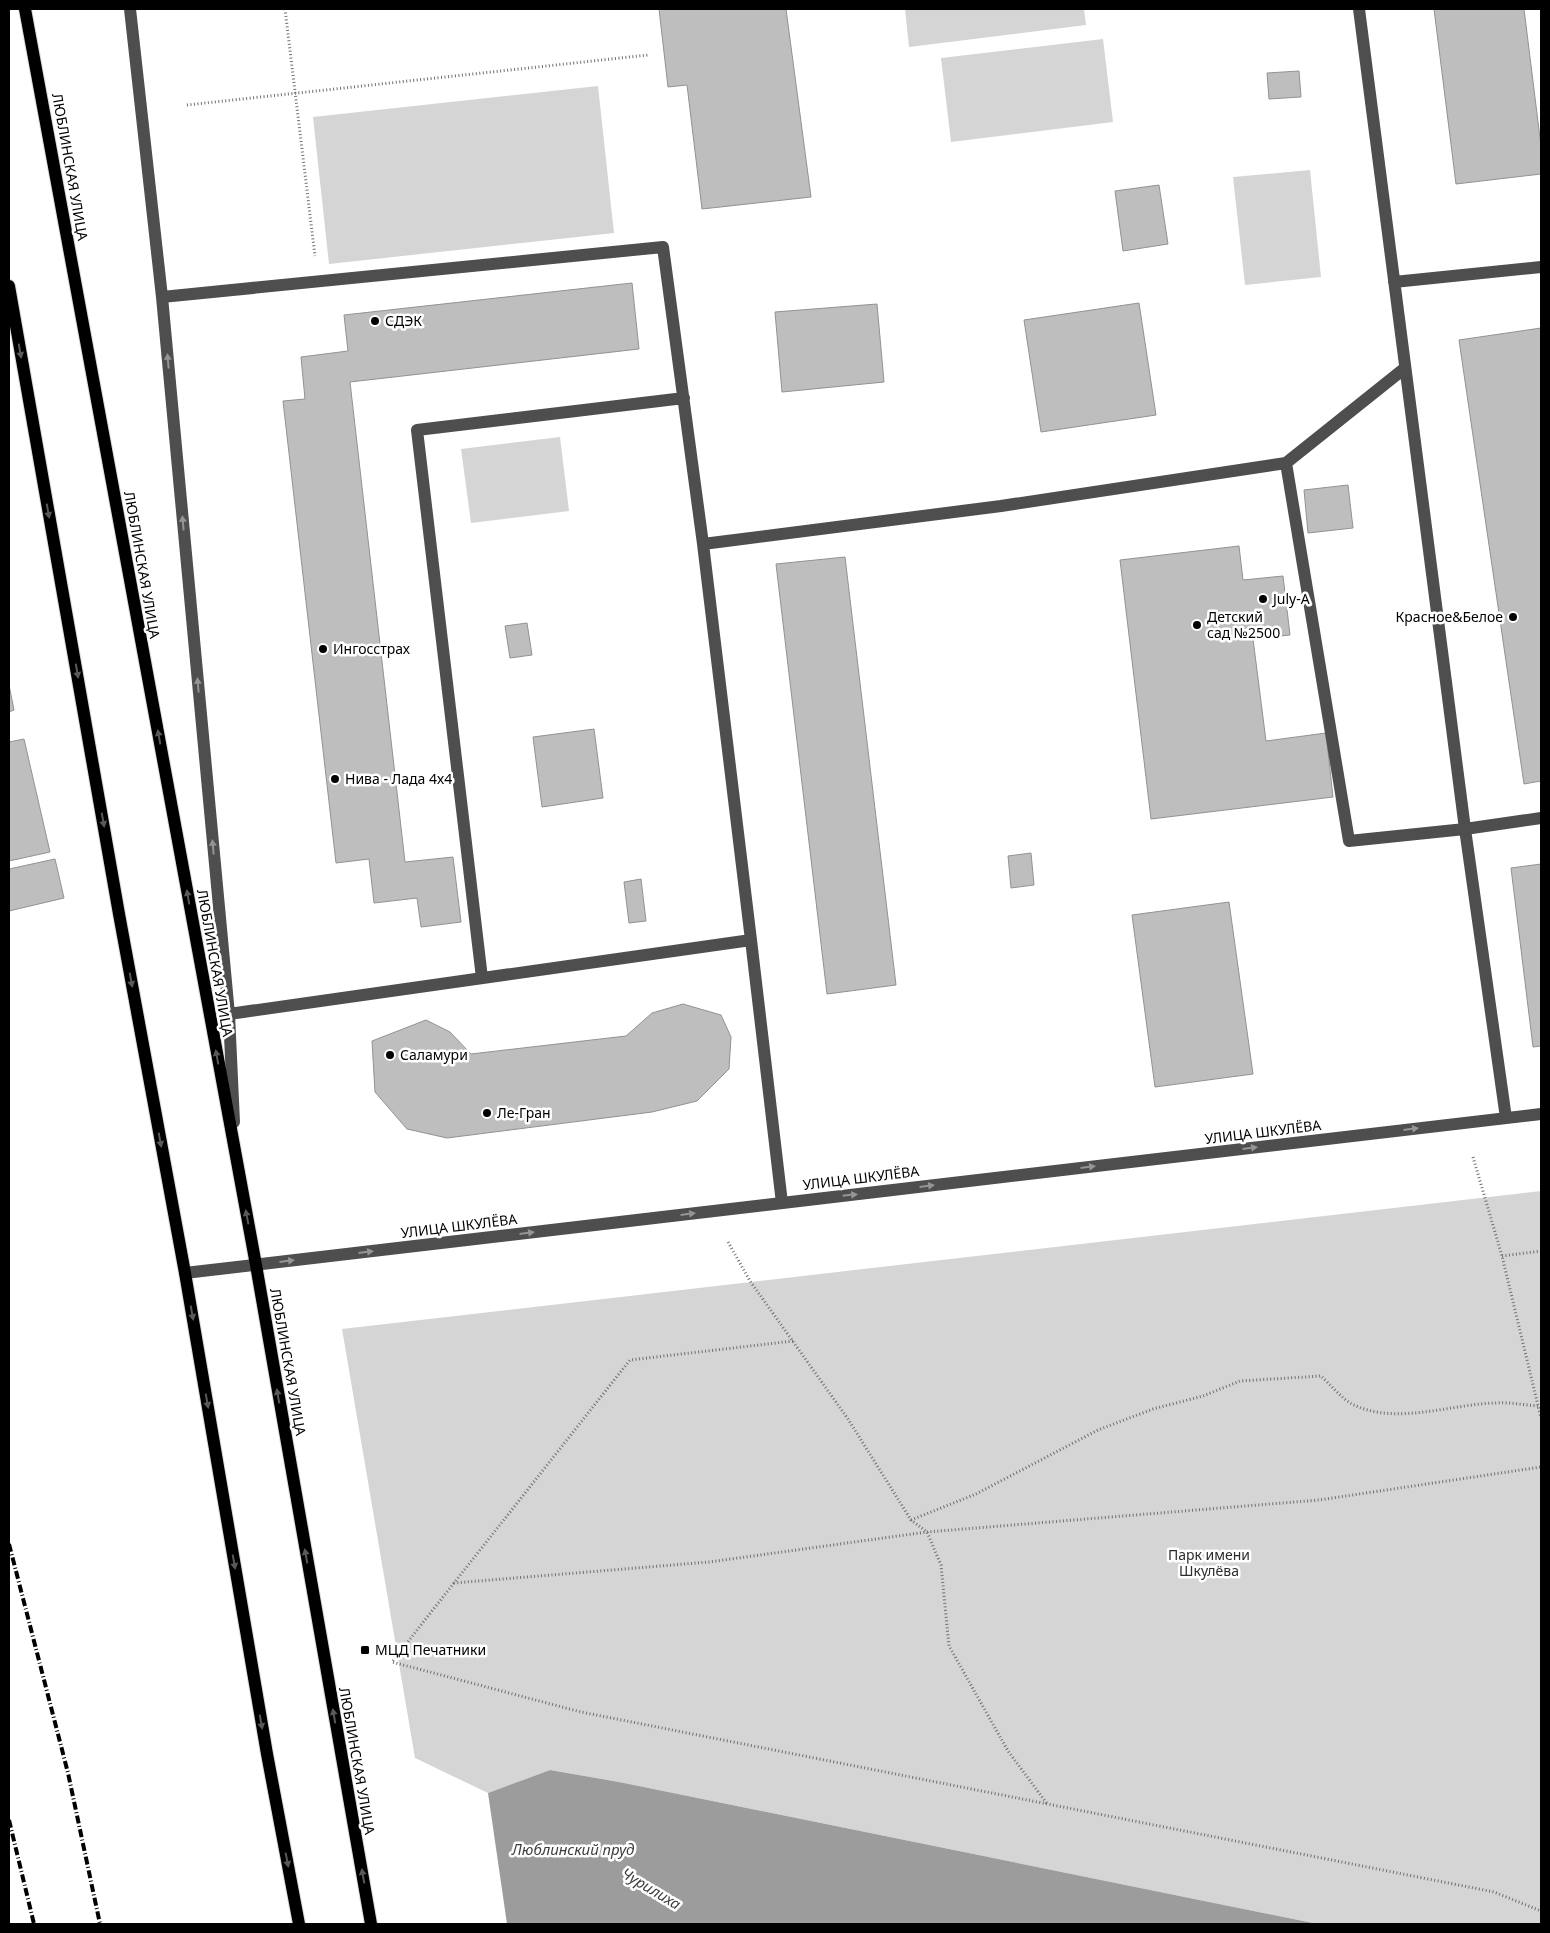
<svg xmlns="http://www.w3.org/2000/svg" width="1550" height="1933" font-family="'Noto Sans',sans-serif">
<style>
.green{fill:#d5d5d5}
.water{fill:#9c9c9c}
.building{fill:#bebebe;stroke:#929292}
.lines{fill:none;stroke-linecap:round;stroke-linejoin:round}
.major-casing{stroke:#dbdbdb;stroke-width:14}
.path{stroke:#707070;stroke-width:3;stroke-dasharray:1 2.5;stroke-linecap:butt}
.minor{stroke:#4e4e4e;stroke-width:12}
.major{stroke:#000;stroke-width:12}
.rail{stroke:#000;stroke-width:4;stroke-dasharray:8 2.5 1 2.5;stroke-linecap:butt}
.oneway{fill:#595959}
.oneway2{fill:#959595}
.poi-dot{fill:#000;stroke:#fff;stroke-width:2}
.labels{text-anchor:middle;stroke-width:5;stroke-linejoin:round;paint-order:stroke}
.street-label{font-size:14px;fill:#000;stroke:#fff}
.poi-label{font-size:14px;fill:#000;stroke:#fff;text-anchor:start}
.park-label{font-size:14px;fill:#2c2c2c;stroke:#fff}
.water-label{font-size:15px;font-style:italic;fill:#3d3d3d;stroke:#fff}
</style>
<rect width="100%" height="100%" fill="#fff"/>
<path class="green" d="M905,9H1084L1086,25L909,47Z
M1103,39L1113,122L951,142L941,58Z
M598,86L614,233L329,264L313,117Z
M1310,170L1321,277L1245,285L1233,177Z
M560,437L569,511L471,523L461,449Z
M1541,1191V1924H1318L619,1782L550,1770L488,1793L415,1758L342,1329Z"/>
<path class="water" d="M550,1770L619,1782L1318,1924H507L488,1793Z"/>
<path class="building" d="M659,9H786L811,197L702,209L687,85L668,87Z
M1434,9H1524L1541,146V174L1456,184Z
M1299,71L1301,97L1269,99L1267,73Z
M1159,185L1168,244L1123,251L1115,191Z
M632,283L639,349L350,382L405,862L453,857L461,922L421,927L417,898L374,903L369,859L336,863L283,401L305,399L301,357L348,351L344,315Z
M1139,303L1156,415L1041,432L1024,320Z
M877,304L884,382L782,392L775,312Z
M1541,328V781L1524,784L1459,340Z
M1348,485L1353,528L1308,533L1304,490Z
M1239,546L1243,580L1283,576L1290,635L1253,639L1266,741L1326,733L1333,797L1151,819L1120,560Z
M845,557L896,985L827,994L776,564Z
M527,623L532,655L510,658L505,626Z
M9,685L14,710L9,712Z
M594,729L603,798L542,807L533,737Z
M24,739L50,852L9,861V742Z
M1031,853L1034,885L1011,888L1008,856Z
M55,859L64,898L9,911V869Z
M1541,864V1046L1533,1047L1511,868Z
M641,879L646,921L629,923L624,882Z
M1229,902L1253,1074L1155,1087L1132,915Z
M683,1004L721,1015L731,1037L729,1069L697,1101L652,1112L447,1138L407,1129L375,1092L372,1041L426,1020L450,1032L471,1054L626,1036L652,1013Z"/>
<g class="lines">
<defs>
<path id="major" d="M25,9L256,1265L371,1924
M9,286L119,914L185,1273L267,1754L299,1924"/>
</defs>
<use href="#major" class="major-casing"/>
<path class="path" d="M285,9L315,256
M187,105L648,55
M1473,1157L1502,1256L1541,1418
M728,1242L750,1281L848,1419L911,1520L927,1532L941,1565L949,1646L1008,1751L1048,1805
M1502,1256L1541,1251
M793,1341L630,1360L454,1583L709,1562L927,1532L1319,1500L1541,1467
M911,1520L976,1494L1098,1430L1153,1409L1203,1396L1240,1381L1321,1376C1330,1384 1341,1398 1352,1404C1395,1426 1450,1404 1496,1403C1510,1402 1524,1405 1538,1406
M454,1583L392,1662L581,1712L1494,1892L1541,1911"/>
<path class="minor" d="M130,9L162,297L229,1014L234,1122
M1359,9L1465,829L1541,818
M1394,282L1541,267
M162,297L663,247L703,544L1001,506L1286,463L1349,841L1465,829L1506,1118
M1286,463L1405,368
M751,940L782,1203
M482,978L417,430L684,398
M229,1014L751,940L703,544
M185,1273L1541,1114"/>
<use href="#major" class="major"/>
<path class="rail" d="M9,1544L68,1773L100,1924
M9,1820L34,1924"/>
</g>
<defs><path id="oneway-solid" d="M-6-.8H1V-3.2L6.5 0L1 3.2V.8H-6Z" transform="scale(1.25)"/></defs>
<g class="oneway">
<use href="#oneway-solid" transform="translate(20 351) rotate(80)"/>
<use href="#oneway-solid" transform="translate(48 511) rotate(80)"/>
<use href="#oneway-solid" transform="translate(77 671) rotate(80)"/>
<use href="#oneway-solid" transform="translate(159 737) rotate(-100)"/>
<use href="#oneway-solid" transform="translate(103 820) rotate(80)"/>
<use href="#oneway-solid" transform="translate(188 897) rotate(-100)"/>
<use href="#oneway-solid" transform="translate(131 980) rotate(80)"/>
<use href="#oneway-solid" transform="translate(217 1057) rotate(-100)"/>
<use href="#oneway-solid" transform="translate(160 1140) rotate(80)"/>
<use href="#oneway-solid" transform="translate(247 1217) rotate(-101)"/>
<use href="#oneway-solid" transform="translate(192 1313) rotate(80)"/>
<use href="#oneway-solid" transform="translate(278 1396) rotate(-100)"/>
<use href="#oneway-solid" transform="translate(207 1401) rotate(80)"/>
<use href="#oneway-solid" transform="translate(306 1556) rotate(-100)"/>
<use href="#oneway-solid" transform="translate(234 1562) rotate(80)"/>
<use href="#oneway-solid" transform="translate(334 1716) rotate(-100)"/>
<use href="#oneway-solid" transform="translate(261 1722) rotate(80)"/>
<use href="#oneway-solid" transform="translate(287 1860) rotate(79)"/>
<use href="#oneway-solid" transform="translate(363 1876) rotate(-100)"/>
</g>
<g class="oneway2">
<use href="#oneway-solid" transform="translate(168 361) rotate(-95)"/>
<use href="#oneway-solid" transform="translate(183 523) rotate(-95)"/>
<use href="#oneway-solid" transform="translate(198 685) rotate(-95)"/>
<use href="#oneway-solid" transform="translate(213 847) rotate(-95)"/>
<use href="#oneway-solid" transform="translate(1411 1129) rotate(-7)"/>
<use href="#oneway-solid" transform="translate(1250 1148) rotate(-7)"/>
<use href="#oneway-solid" transform="translate(1088 1167) rotate(-7)"/>
<use href="#oneway-solid" transform="translate(927 1186) rotate(-7)"/>
<use href="#oneway-solid" transform="translate(850 1195) rotate(-6)"/>
<use href="#oneway-solid" transform="translate(688 1214) rotate(-7)"/>
<use href="#oneway-solid" transform="translate(527 1233) rotate(-7)"/>
<use href="#oneway-solid" transform="translate(366 1252) rotate(-7)"/>
<use href="#oneway-solid" transform="translate(287 1261) rotate(-7)"/>
</g>
<g class="poi-dot">
<circle cx="375" cy="321" r="5"/>
<circle cx="1263" cy="599" r="5"/>
<circle cx="1513" cy="617" r="5"/>
<circle cx="1197" cy="625" r="5"/>
<circle cx="323" cy="649" r="5"/>
<circle cx="335" cy="779" r="5"/>
<circle cx="390" cy="1055" r="5"/>
<circle cx="487" cy="1113" r="5"/>
<rect x="360" y="1645" width="10" height="10" rx="2.5"/>
</g>
<g class="labels">
<g class="street-label">
<text transform="translate(70 167) rotate(80)" y="5">ЛЮБЛИНСКАЯ УЛИЦА</text>
<text transform="translate(142 565) rotate(80)" y="5">ЛЮБЛИНСКАЯ УЛИЦА</text>
<text transform="translate(215 963) rotate(80)" y="5">ЛЮБЛИНСКАЯ УЛИЦА</text>
<text transform="translate(1263 1132) rotate(-7)" y="5">УЛИЦА ШКУЛЁВА</text>
<text transform="translate(861 1178) rotate(-7)" y="5">УЛИЦА ШКУЛЁВА</text>
<text transform="translate(459 1226) rotate(-7)" y="5">УЛИЦА ШКУЛЁВА</text>
<text transform="translate(288 1362) rotate(80)" y="5">ЛЮБЛИНСКАЯ УЛИЦА</text>
<text transform="translate(357 1761) rotate(80)" y="5">ЛЮБЛИНСКАЯ УЛИЦА</text>
</g>
<g class="poi-label">
<text x="385" y="326">СДЭК</text>
<text x="1273" y="604">July-A</text>
<text x="1207" y="622">Детский<tspan x="1207" dy="16">сад №2500</tspan></text>
<text x="1503" y="622" text-anchor="end">Красное&amp;Белое</text>
<text x="333" y="654">Ингосстрах</text>
<text x="345" y="784">Нива - Лада 4х4</text>
<text x="400" y="1060">Саламури</text>
<text x="497" y="1118">Ле-Гран</text>
<text x="375" y="1655">МЦД Печатники</text>
</g>
<g class="park-label">
<text x="1209" y="1560">Парк имени<tspan x="1209" dy="16">Шкулёва</tspan></text>
</g>
<g class="water-label">
<text x="573" y="1855">Люблинский пруд</text>
<text transform="translate(651 1889) rotate(31)" y="5">Чурилиха</text>
</g>
</g>
<rect width="1550" height="1933" fill="none" stroke="#000000" stroke-width="20"/>
</svg>
